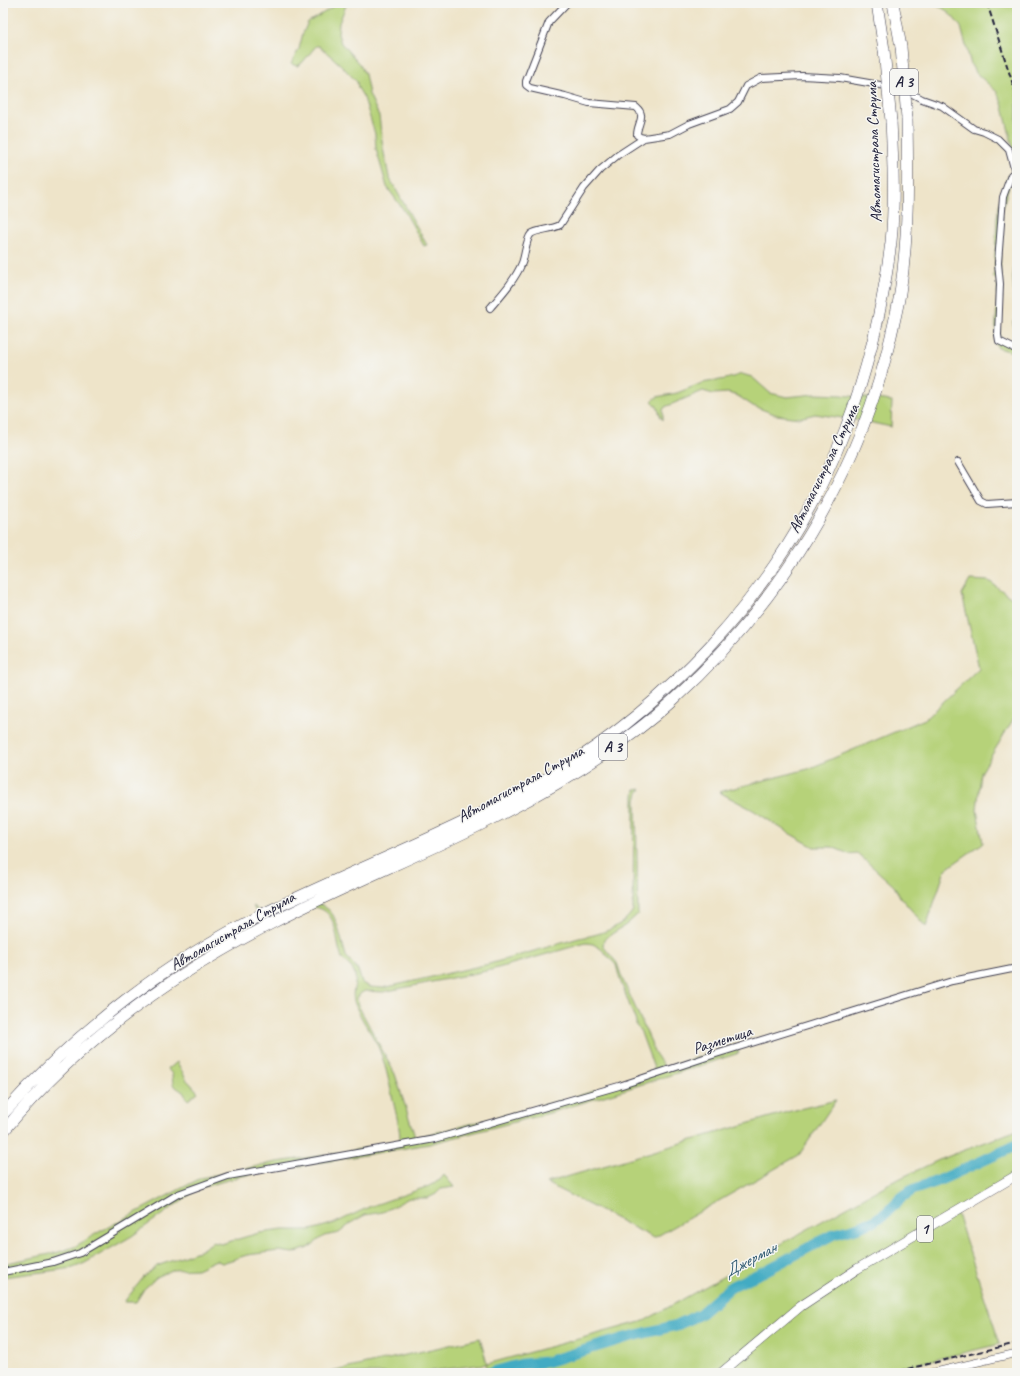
<svg xmlns="http://www.w3.org/2000/svg" width="1020" height="1376" font-family="Caveat,sans-serif">
<style>
.green{fill:#b6d279;stroke:#6c7a5a;fill-rule:evenodd}
.lines{fill:none;stroke-linecap:round;stroke-linejoin:round}
.river{stroke:#43abc3;stroke-width:11}
.minor-casing{stroke:#413f50;stroke-width:8}
.tertiary-casing{stroke:#413f50;stroke-width:8}
.primary-casing{stroke:#413f50;stroke-width:10}
.motorway-casing{stroke:#413f50;stroke-width:12}
.minor{stroke:#fff;stroke-width:6}
.tertiary{stroke:#fff;stroke-width:7}
.primary{stroke:#fff;stroke-width:9}
.motorway{stroke:#fff;stroke-width:11}
.rail{stroke:#22223b;stroke-width:2;stroke-dasharray:6 3;stroke-linecap:butt}
.motorway-bridge-casing{stroke:#413f50;stroke-width:12;stroke-linecap:butt}
.motorway-bridge{stroke:#fff;stroke-width:11}
.labels{text-anchor:middle;stroke-width:3;stroke-linejoin:round;paint-order:stroke}
.shield{fill:#f6f6f2;stroke:#626272;stroke-width:1}
.shield-label{font-size:15px;font-weight:bold;fill:#22223b}
.street-label{font-size:16px;fill:#22223b;stroke:#f6f6f2}
.water-label{font-size:17px;font-style:italic;fill:#2f5971;stroke:#f6f6f2}
</style>
<rect width="100%" height="100%" fill="#f6f6f2"/>
<filter id="ink" filterUnits="userSpaceOnUse"><feTurbulence type="fractalNoise" baseFrequency=".025" numOctaves="2"/><feDisplacementMap in="SourceGraphic" scale="8" xChannelSelector="R" yChannelSelector="G"/><feConvolveMatrix kernelMatrix="1 2 1 2 8 2 1 2 1" color-interpolation-filters="sRGB"/></filter>
<filter id="wash" filterUnits="userSpaceOnUse"><feTurbulence type="fractalNoise" baseFrequency=".012" numOctaves="4" result="noise"/><feDisplacementMap in="SourceGraphic" scale="16" xChannelSelector="R" yChannelSelector="G"/><feGaussianBlur stdDeviation="0.9" result="paint"/><feColorMatrix in="noise" values="0 0 0 0 0 0 0 0 0 0 0 0 0 0 0 0 0 1.4 0 .05"/><feComposite in="paint" operator="in"/></filter>
<g filter="url(#wash)">
<rect width="100%" height="100%" fill="#eee4c9"/>
<path class="green" d="M340,3H347L339,23L338,34L341,43L360,65L365,74L369,94L379,116L383,148L389,177L427,245L424,246L405,212L387,187L376,149L375,134L364,98L358,88L357,82L341,65L319,46H316L302,63L297,66L291,64L299,49L303,33L308,22C319,17 329,8 340,3Z
M932,3H1017V182L1012,175L1001,214L999,339L1016,347L1013,321L1017,325V353L998,348L995,343L998,280L992,276L994,275L997,217L1000,200L1007,179L1014,166L1016,160L1002,103L997,92L975,72L971,65L961,27L953,17L944,9Z
M1017,232V299L1014,297L1013,278Z
M742,374L752,377L770,393L787,397L815,394L841,395L892,401L891,427L864,421L815,414L799,418L777,415L753,406L738,396L728,393L713,394L703,391L665,407L663,410V420C657,413 661,409 652,401L657,397L677,393L702,383L726,379Z
M970,580L989,581L1017,602V713L981,773L977,810L983,843L945,870L926,927L900,897L894,886L857,853L849,854L832,847H814L787,832L753,810L719,792L808,769L925,719L979,668L962,594Z
M641,789L638,793L636,800L638,914L626,925L607,937L604,940L603,946L617,963L622,978L651,1042L653,1050L665,1068L736,1045L739,1053L630,1088L549,1113L429,1144L242,1176L203,1187L195,1191L132,1236L85,1263L73,1268L3,1277V1264L59,1252L74,1247L99,1232L201,1178L277,1162L340,1153L400,1141C400,1127 396,1114 393,1100C389,1081 385,1062 377,1044C370,1031 360,1018 355,1004C350,991 357,986 355,975C353,966 344,963 341,956C335,938 338,910 314,907L265,924L260,919L253,906C259,909 261,917 267,921L314,904L322,905L329,910L333,915L337,924L346,956L358,970L362,983L370,987L383,988L489,964L579,938C598,935 623,928 633,910L634,796L635,790ZM586,943L593,944L601,949L616,965L620,980L636,1022V1026L640,1030L655,1071L575,1097L447,1130L415,1137L395,1074L358,1005L357,998L361,993L365,991L383,992L491,970Z
M177,1062L186,1079L198,1092L188,1100L183,1092L173,1085L172,1074L167,1068L171,1067Z
M836,1100L799,1155L654,1238L546,1183L787,1112Z
M1017,1130V1175L956,1211L1000,1344L878,1373H488L486,1364L415,1373H327L480,1338L487,1364L644,1321L888,1184L939,1160Z
M444,1175L454,1187L441,1189L436,1194L428,1198H409L383,1212L365,1215L354,1221L339,1233L324,1236L308,1248L293,1253L279,1251L247,1255L222,1263L216,1260L197,1269L172,1270L157,1277L144,1289L136,1302H124L143,1278L157,1266L201,1250L213,1242L221,1244L259,1233L283,1230H311L335,1223L369,1207L429,1186L440,1180Z"/>
<g class="lines">
<path class="river" d="M489,1373L522,1364L546,1362L625,1338L677,1325L700,1314L732,1286L765,1271L834,1234L856,1228L872,1222L886,1213L900,1199L912,1190L938,1181L1017,1145"/>
</g>
</g>
<g filter="url(#ink)">
<g class="lines">
<defs>
<path id="minor" d="M567,3L549,22L526,81V85L530,88L565,96L589,103L636,107C647,116 637,123 637,135L640,137L644,138
M1015,172L1011,175L1003,197L998,263L1000,284L998,335L999,341L1017,350
M490,308C502,294 515,280 522,263C525,256 526,239 531,234C537,229 552,230 560,225L584,188L600,170L618,155L644,138L670,134L689,124L730,109L738,102L746,86L761,78L802,76L840,78L903,89L922,99L942,106L974,129L984,132L998,139L1009,150L1015,172L1017,175
M958,462L981,501L987,504L1017,502
M3,1272L53,1262L80,1253L178,1194L228,1176L435,1139L619,1086L716,1054L952,981L1017,968"/>
<path id="tertiary" d="M931,1373L1017,1353"/>
<path id="primary" d="M721,1373L801,1306L857,1269L1017,1175"/>
<path id="motorway" d="M877,3L884,50
M893,3L901,47
M3,1114C77,1030 169,960 269,911C349,872 432,840 510,799C659,721 785,589 845,430C868,370 883,306 891,242C895,202 893,161 891,121
M3,1132C75,1044 171,975 272,923C341,887 414,858 484,823C548,791 620,749 673,700C779,604 859,475 891,336C894,322 898,307 900,293C909,235 908,177 907,118"/>
</defs>
<use href="#minor" class="minor-casing"/>
<use href="#tertiary" class="tertiary-casing"/>
<use href="#primary" class="primary-casing"/>
<use href="#motorway" class="motorway-casing"/>
<use href="#minor" class="minor"/>
<use href="#tertiary" class="tertiary"/>
<use href="#primary" class="primary"/>
<use href="#motorway" class="motorway"/>
<path class="rail" d="M987,3L1017,97
M890,1373L1017,1343"/>
<defs>
<path id="motorway-bridge" d="M901,47L907,118
M884,50L891,121"/>
</defs>
<use href="#motorway-bridge" class="motorway-bridge-casing"/>
<use href="#motorway-bridge" class="motorway-bridge"/>
</g>
</g>
<g class="labels">
<g class="shield">
<rect x="890" y="69" width="28" height="26" rx="3"/>
<rect x="599" y="734" width="28" height="26" rx="3"/>
<rect x="917" y="1216" width="16" height="26" rx="3"/>
</g>
<g class="shield-label">
<text x="904" y="87">A 3</text>
<text x="613" y="752">A 3</text>
<text x="925" y="1234">1</text>
</g>
<g class="street-label">
<text transform="translate(873 152) rotate(-92)" y="6">Автомагистрала Струма</text>
<text transform="translate(823 468) rotate(-64)" y="6">Автомагистрала Струма</text>
<text transform="translate(520 783) rotate(-29)" y="6">Автомагистрала Струма</text>
<text transform="translate(232 930) rotate(-30)" y="6">Автомагистрала Струма</text>
<text transform="translate(722 1039) rotate(-18)" y="6">Разметица</text>
</g>
<g class="water-label">
<text transform="translate(750 1259) rotate(-28)" y="6">Джерман</text>
</g>
</g>
<rect width="1020" height="1376" fill="none" stroke="#f6f6f2" stroke-width="16"/>
</svg>
